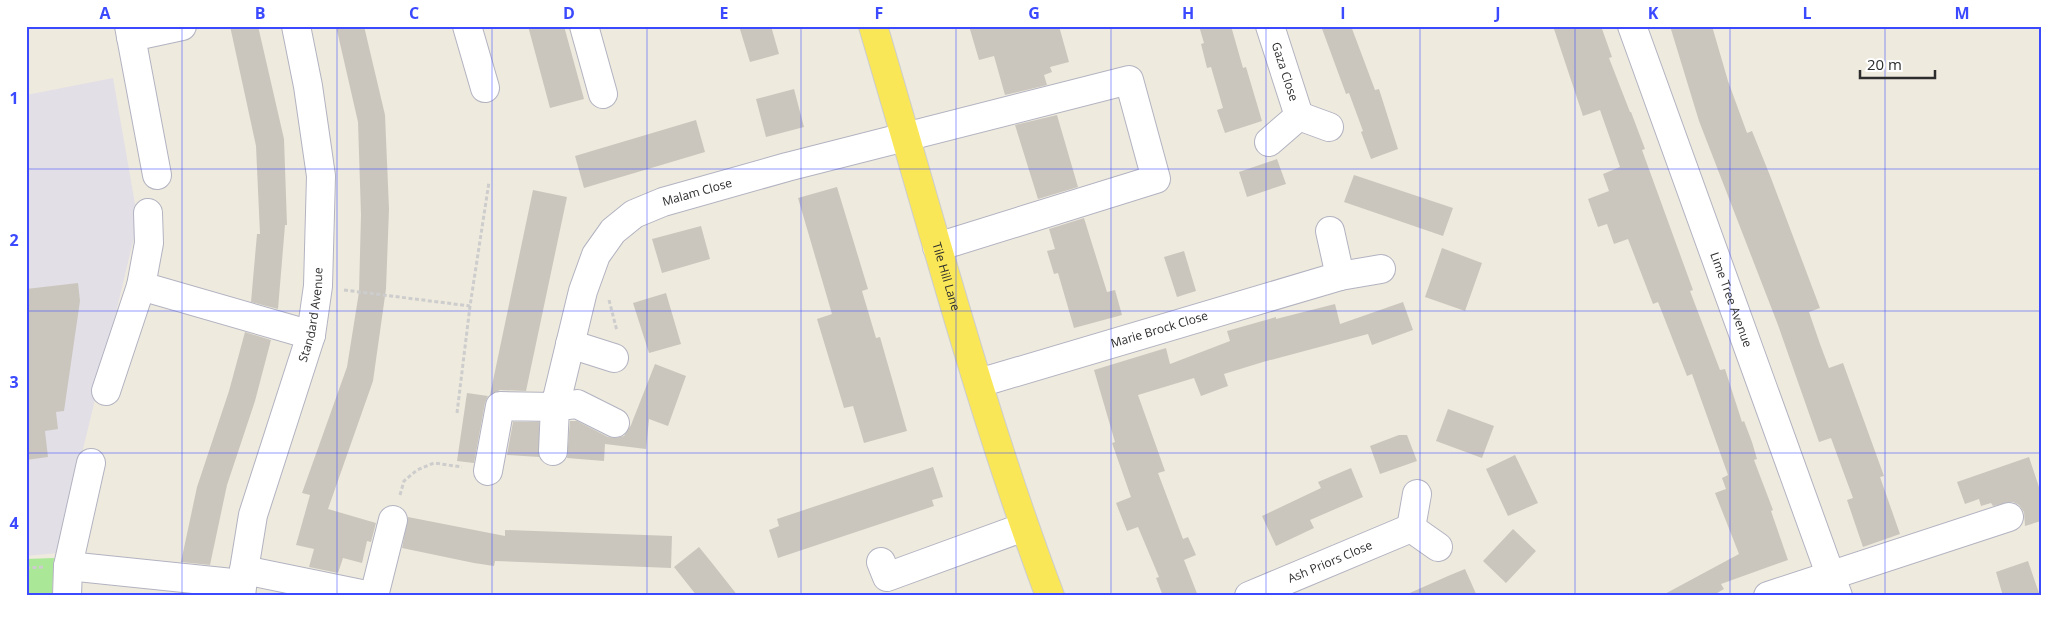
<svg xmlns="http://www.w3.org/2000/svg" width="2067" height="622" font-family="'Open Sans',sans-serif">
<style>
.industrial{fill:#e2dfe7}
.green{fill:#aae898}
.building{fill:#cac6be}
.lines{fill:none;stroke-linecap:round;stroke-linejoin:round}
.minor-casing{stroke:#b2b3c1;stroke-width:30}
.major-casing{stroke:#cdcdcd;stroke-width:30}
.path{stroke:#cdcdcd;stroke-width:3;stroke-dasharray:4 2.5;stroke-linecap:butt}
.minor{stroke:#fff;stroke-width:28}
.major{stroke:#fae758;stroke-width:28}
.grid{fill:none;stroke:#3b49ff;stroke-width:1;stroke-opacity:0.55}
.labels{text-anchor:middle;stroke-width:4;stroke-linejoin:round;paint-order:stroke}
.street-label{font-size:12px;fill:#2d2d2d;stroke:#fff}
.neatline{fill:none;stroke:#3b49ff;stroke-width:2}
.grid-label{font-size:16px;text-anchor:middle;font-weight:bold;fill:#3b49ff}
</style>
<rect width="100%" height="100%" fill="#efeade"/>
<path class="industrial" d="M113,78L138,221L58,553L26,556V95Z"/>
<path class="green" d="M54,558L52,596H26V559Z"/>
<path class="building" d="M230,26H258L284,139L287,225H285L278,309L251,302L257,234H260L256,146Z
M336,26H364L385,115L389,209L386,289L373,381L328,509L376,523L371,542L367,541L362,563L343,558L338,573L309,567L314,549L296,545L310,495L302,493L347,367L359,292L361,215L358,122Z
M528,26H564L584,99L550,108Z
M739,26H771L779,54L750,62Z
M969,26H1059L1069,62L1050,67L1052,72L1044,75L1047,85L1005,95L994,56L979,60Z
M1199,26H1231L1243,68L1246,67L1262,121L1225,133L1217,110L1223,108L1211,67L1207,68L1201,44L1204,43Z
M1321,26H1351L1375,90L1379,89L1398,149L1371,159L1361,132L1363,131L1349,93L1346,94Z
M1553,26H1601L1612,57L1609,58L1630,112H1631L1645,149L1642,150L1693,290L1690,291L1720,370L1725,369L1742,422L1744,421L1752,442L1757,459L1754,460L1773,510L1771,511L1788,560L1721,584L1724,589L1712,596H1661L1739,554L1715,493L1726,489L1722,478L1728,475L1692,374L1687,376L1658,302L1653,304L1628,239L1614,244L1607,224L1598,227L1588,199L1609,191L1603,174L1620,167L1600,110L1583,116Z
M1670,26H1712L1728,81L1747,133L1752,131L1771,178L1820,308L1809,312L1820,344L1829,368L1843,363L1884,476L1880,477L1900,534L1863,547L1847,500L1853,498L1843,471L1831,438L1819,442L1778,325L1699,121Z
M794,89L804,127L766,137L756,99Z
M1057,115L1078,187L1038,199L1015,125Z
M696,120L705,152L584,188L575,156Z
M1277,159L1286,184L1247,197L1239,172Z
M1354,175L1453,208L1443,236L1344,202Z
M837,187L868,289L862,291L876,338L880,337L907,431L864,443L853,406L844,408L817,319L832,314L798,198Z
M533,190L567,197L526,391L500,390L490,395Z
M1084,218L1107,292L1115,290L1122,315L1074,328L1058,273L1054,274L1047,251L1055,249L1049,229Z
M701,226L710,259L662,273L652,239Z
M1442,248L1482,263L1465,311L1425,297Z
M1184,251L1196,291L1177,297L1164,257Z
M78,283L80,301L64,411L56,412L58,429L45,431L48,457L26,460V289Z
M666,293L681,344L649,353L633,303Z
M1403,302L1413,330L1372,345L1368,334L1263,362L1224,374L1228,386L1201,396L1194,378L1138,395L1165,471L1158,473L1183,539L1188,537L1196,555L1184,560L1198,596H1163L1156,578L1159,577L1138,527L1127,531L1116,503L1131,497L1112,443L1115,442L1094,370L1166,348L1170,364L1230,341L1227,331L1276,317V319L1335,304L1340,324Z
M245,332L271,340L255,401L227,485L210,565L181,562L197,487L229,391Z
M655,364L686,376L668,426L649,419L646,449L605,444L604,461L567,458L570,421H577L608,437L616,438L624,436L631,425Z
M467,393L488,396L485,403L474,463L457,461Z
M1448,409L1494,426L1482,458L1436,441Z
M513,422H539V457L507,455Z
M1399,435H1407L1417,461L1380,474L1370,446Z
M1515,455L1538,503L1508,516L1486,469Z
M2029,457L2041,493V521L2025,526L2024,512L2019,505L2013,502L1993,506L1991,503L1981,506L1979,499L1965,504L1957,482Z
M933,467L943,497L932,500L934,506L778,558L769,530L779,526L777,519Z
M1351,468L1363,497L1310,520L1314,528L1276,546L1262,516L1321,488L1318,482Z
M408,517L505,536V530L672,536L671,568L495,561L494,566L474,563L402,548Z
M1513,529L1536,551L1506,583L1483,561Z
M699,547L712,563L738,596H697L674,567Z
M2028,561L2040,596H2003L1996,572Z
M1465,569L1477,596H1403L1448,576Z"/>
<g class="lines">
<defs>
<g id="minor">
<path d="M129,26L157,175"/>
<path d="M467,26L485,88"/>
<path d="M584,26L603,94"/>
<path id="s1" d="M1270,26L1299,116"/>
<path id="s2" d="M1632,26L1838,596"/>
<path d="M131,37L182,26"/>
<path d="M1269,142L1299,116L1329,127"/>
<path d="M1330,231L1340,276"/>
<path d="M141,286L311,335"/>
<path d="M570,344L614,358"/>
<path id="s3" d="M979,383L1340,276L1381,269"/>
<path d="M106,391L141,286L149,243L148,213"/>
<path d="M553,451L555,407L577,404L615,423"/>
<path id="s4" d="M488,471L500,406L555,407L583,291L596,255L613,231L634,214L663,202L787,167L1129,80L1156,179L937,247"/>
<path d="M1417,494L1411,528L1438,547"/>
<path d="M881,562L887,577L1024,527"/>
<path d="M68,566L242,584"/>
<path d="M244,570L371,596"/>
<path d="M67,596L68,566L91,463"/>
<path id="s5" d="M241,596L244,570L253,515L311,335L318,286L321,176L308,86L296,26"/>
<path d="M374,596L393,520"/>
<path id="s6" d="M1249,596L1411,528"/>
<path d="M1768,596L2009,517"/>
</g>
<g id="major">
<path id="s7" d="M873,26C930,217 980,410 1050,596"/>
</g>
</defs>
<use href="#minor" class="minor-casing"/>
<use href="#major" class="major-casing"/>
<path class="path" d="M344,290L470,306
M609,300L617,331
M457,413L470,306L489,182
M400,495L404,481L417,470L434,463L462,467
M26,568L43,567"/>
<use href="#minor" class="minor"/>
<use href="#major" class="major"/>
</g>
<path class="grid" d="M182,26V596M337,26V596M492,26V596M647,26V596M801,26V596M956,26V596M1111,26V596M1266,26V596M1420,26V596M1575,26V596M1730,26V596M1885,26V596M26,169H2041M26,311H2041M26,453H2041"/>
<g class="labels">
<g class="street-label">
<text dy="4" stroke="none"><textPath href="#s1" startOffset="48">Gaza Close</textPath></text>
<text dy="4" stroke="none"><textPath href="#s4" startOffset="402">Malam Close</textPath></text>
<text dy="4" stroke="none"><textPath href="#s7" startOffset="261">Tile Hill Lane</textPath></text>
<text dy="4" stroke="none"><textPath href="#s2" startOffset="291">Lime Tree Avenue</textPath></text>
<text dy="4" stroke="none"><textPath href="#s5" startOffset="291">Standard Avenue</textPath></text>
<text dy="4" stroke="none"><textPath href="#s3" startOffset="188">Marie Brock Close</textPath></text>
<text dy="4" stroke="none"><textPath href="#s6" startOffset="88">Ash Priors Close</textPath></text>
</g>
</g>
<rect width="2067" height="622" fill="none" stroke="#ffffff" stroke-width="55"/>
<path d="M1860 70v8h75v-8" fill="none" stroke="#2d2d2d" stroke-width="2.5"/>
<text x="1867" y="70" font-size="15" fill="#2d2d2d" stroke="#ffffff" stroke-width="4" paint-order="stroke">20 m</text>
<rect x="28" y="28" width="2012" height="566" class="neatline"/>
<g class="grid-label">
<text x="105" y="19">A</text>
<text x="260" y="19">B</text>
<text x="414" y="19">C</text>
<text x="569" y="19">D</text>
<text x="724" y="19">E</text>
<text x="879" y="19">F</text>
<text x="1034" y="19">G</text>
<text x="1188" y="19">H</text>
<text x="1343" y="19">I</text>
<text x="1498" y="19">J</text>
<text x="1653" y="19">K</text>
<text x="1807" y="19">L</text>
<text x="1962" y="19">M</text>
<text x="14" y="104">1</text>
<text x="14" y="246">2</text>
<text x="14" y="388">3</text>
<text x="14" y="529">4</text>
</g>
</svg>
